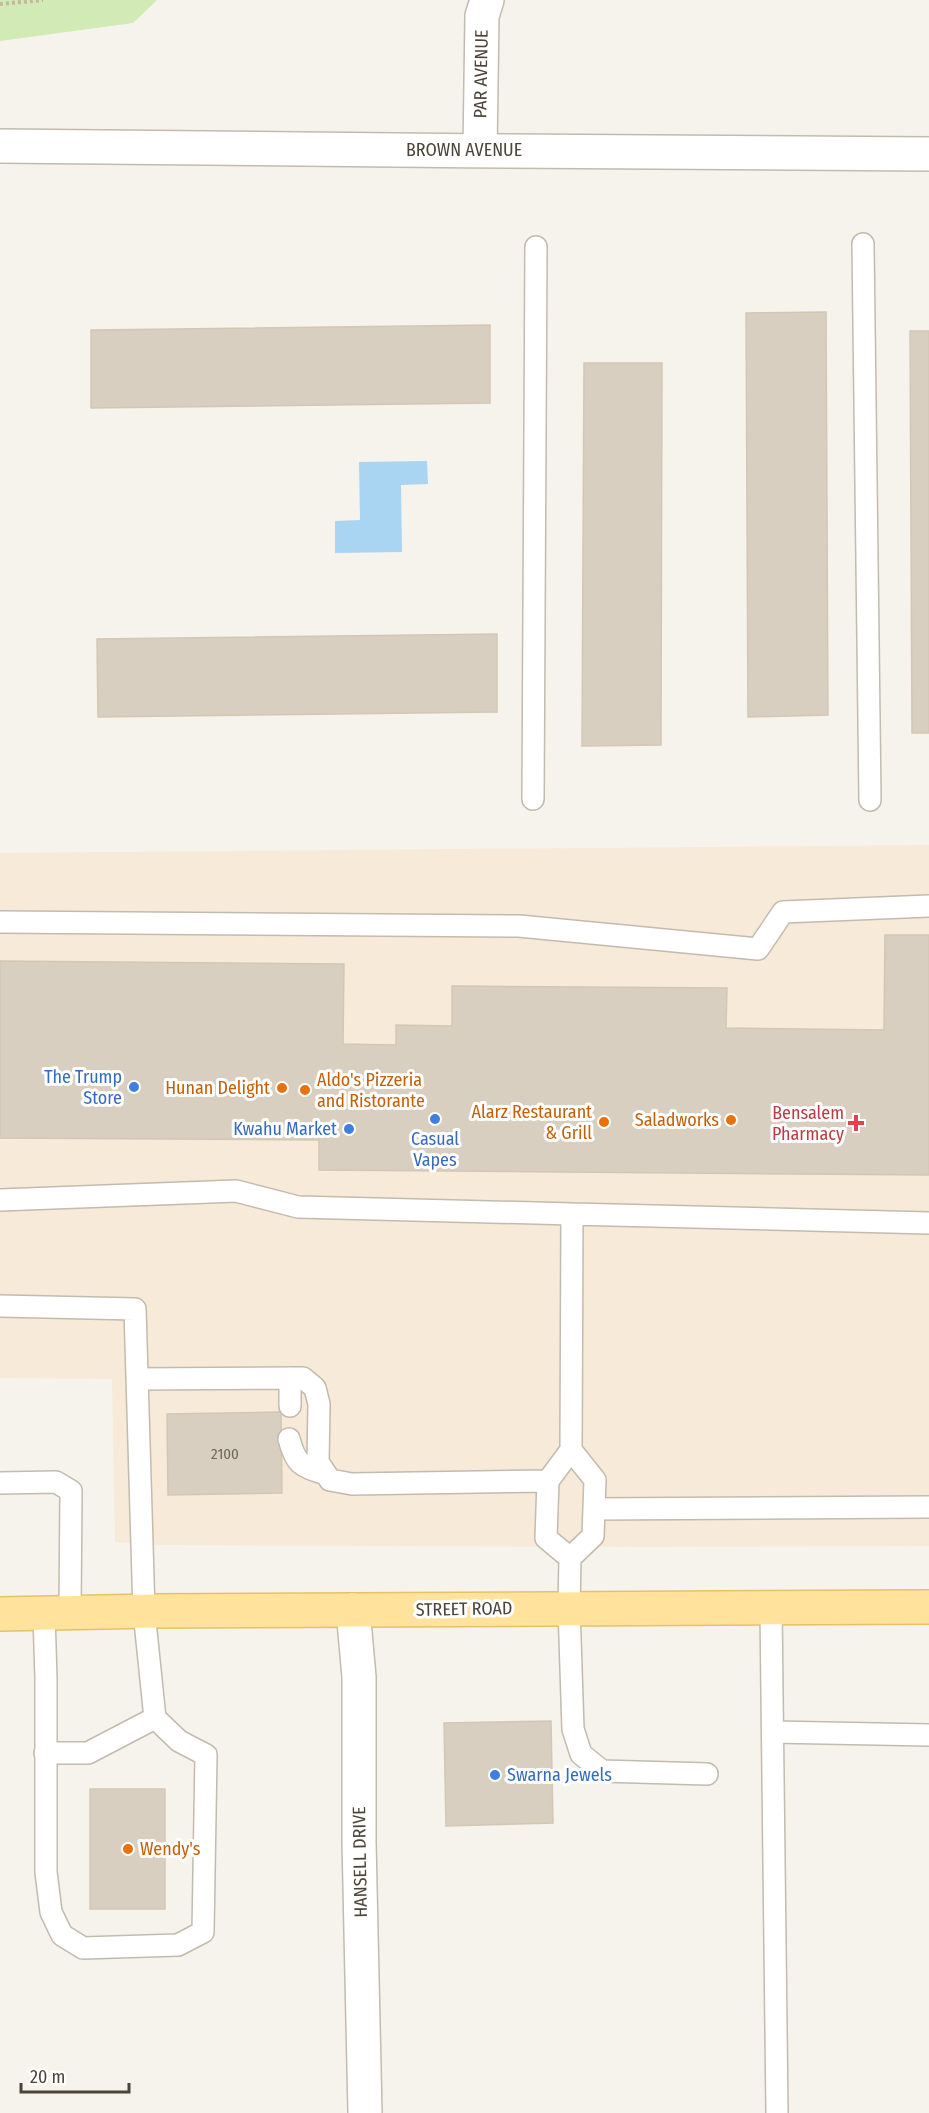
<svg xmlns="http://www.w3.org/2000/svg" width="929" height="2113" font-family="'Fira Sans Condensed',sans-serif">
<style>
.commercial{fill:#f7ead8}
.green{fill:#d2eab5}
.water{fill:#a9d4f2}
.building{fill:#d8cfc1;stroke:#d3c7b4;stroke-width:1.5}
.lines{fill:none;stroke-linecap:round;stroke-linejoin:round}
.service-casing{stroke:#c2bbae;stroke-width:24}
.minor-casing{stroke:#c2bbae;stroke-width:36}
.tertiary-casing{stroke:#c2bbae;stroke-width:36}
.primary-casing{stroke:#e6c16a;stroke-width:36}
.path{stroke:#c4b79f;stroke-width:4;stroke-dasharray:3 3;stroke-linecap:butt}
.service{stroke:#fff;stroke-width:21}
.minor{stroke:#fff;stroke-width:33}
.tertiary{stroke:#fff;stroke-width:33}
.primary{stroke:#ffe39c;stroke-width:33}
.shop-dot{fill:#3f7fe0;stroke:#fff;stroke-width:2}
.food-dot{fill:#e8710a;stroke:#fff;stroke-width:2}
.health-dot{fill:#e0444e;stroke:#fff;stroke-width:2}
.labels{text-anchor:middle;stroke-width:6;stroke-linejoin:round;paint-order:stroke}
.number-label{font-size:15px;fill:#6e675b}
.street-label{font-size:18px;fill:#4b4439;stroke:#fff}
.shop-label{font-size:18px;fill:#366cbe;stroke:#fff;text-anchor:end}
.food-label{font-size:18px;fill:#c56008;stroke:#fff;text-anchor:end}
.health-label{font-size:18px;fill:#be3a42;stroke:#fff;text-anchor:end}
</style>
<rect width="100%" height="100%" fill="#f6f3ec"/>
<path class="commercial" d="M929,845V1546L647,1547L157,1545L115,1542L112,1379L0,1378V853Z"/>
<path class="green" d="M0,0H157L133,23L0,41Z"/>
<path class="water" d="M427,461L428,484L401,485L402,552L335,553V521L360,520L359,462Z"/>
<path class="building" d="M826,312L828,715L748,717L746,313Z
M490,325V403L91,408V330Z
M910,331H929V733H912Z
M584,363H662L661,745L582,746Z
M497,634V712L98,717L97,639Z
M885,935H929V1175L319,1170V1140L0,1138V961L344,964L343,1044L396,1045V1025L452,1026V986L727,988L726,1028L884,1030Z
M281,1412L282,1493L168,1495L167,1414Z
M551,1721L553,1823L446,1826L444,1723Z
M90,1789H165V1909H90Z"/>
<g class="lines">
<defs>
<path id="service" d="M863,244L870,800
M533,799L536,247
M0,922L519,926L758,949L783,912L929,906
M0,1200L236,1191L298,1207L572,1214
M0,1306L135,1309L144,1612L155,1718L179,1741L206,1755L203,1932L178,1945L83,1948L62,1935L51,1912L46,1872V1679L44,1614
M137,1379L303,1378L315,1388L319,1404L318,1462L330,1480L352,1484L548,1481
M290,1406V1378
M289,1439C296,1465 301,1466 326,1474
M571,1450L595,1480L593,1536L570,1558L569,1608L573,1729L581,1754L602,1771L707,1774
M0,1483L56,1482L71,1491L70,1613
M594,1509L929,1507
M570,1558L546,1538L548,1481L571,1450L572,1214L929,1223
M771,1609L777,2113
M773,1732L929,1735
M45,1753H88L155,1718"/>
<path id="minor" d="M480,150L482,16L487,0
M353,1610L359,1677V1841L365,2113"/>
<path id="tertiary" d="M0,146C310,151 619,151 929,154"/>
<path id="primary" d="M0,1614L155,1611L929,1607"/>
</defs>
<use href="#service" class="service-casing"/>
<use href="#minor" class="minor-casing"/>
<use href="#tertiary" class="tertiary-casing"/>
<use href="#primary" class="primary-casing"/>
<path class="path" d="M0,4L43,0"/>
<use href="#service" class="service"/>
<use href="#minor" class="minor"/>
<use href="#tertiary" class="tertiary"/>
<use href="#primary" class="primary"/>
</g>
<g class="shop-dot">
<circle cx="134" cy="1087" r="6"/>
<circle cx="435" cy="1119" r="6"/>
<circle cx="349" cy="1129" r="6"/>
<circle cx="495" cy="1775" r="6"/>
</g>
<g class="food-dot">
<circle cx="282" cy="1088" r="6"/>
<circle cx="305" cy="1090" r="6"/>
<circle cx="731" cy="1120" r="6"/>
<circle cx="604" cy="1122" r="6"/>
<circle cx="128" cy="1849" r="6"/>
</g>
<path class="health-dot" d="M853 1114h6v6h6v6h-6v6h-6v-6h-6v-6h6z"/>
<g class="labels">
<g class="number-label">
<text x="225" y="1459">2100</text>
</g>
<g class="street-label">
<text transform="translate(481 74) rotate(-89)" y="6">PAR AVENUE</text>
<text x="464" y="156">BROWN AVENUE</text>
<text transform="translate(464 1609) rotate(-1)" y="6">STREET ROAD</text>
<text transform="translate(360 1862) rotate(-91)" y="6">HANSELL DRIVE</text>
</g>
<g class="shop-label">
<text x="122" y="1083">The Trump<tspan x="122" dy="21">Store</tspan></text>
<text x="337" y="1135">Kwahu Market</text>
<text x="435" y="1145" text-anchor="middle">Casual<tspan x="435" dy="21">Vapes</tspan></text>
<text x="507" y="1781" text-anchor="start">Swarna Jewels</text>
</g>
<g class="food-label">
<text x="317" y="1086" text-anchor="start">Aldo's Pizzeria<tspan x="317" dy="21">and Ristorante</tspan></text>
<text x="270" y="1094">Hunan Delight</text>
<text x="592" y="1118">Alarz Restaurant<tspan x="592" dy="21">&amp; Grill</tspan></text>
<text x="719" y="1126">Saladworks</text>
<text x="140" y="1855" text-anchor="start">Wendy's</text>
</g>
<g class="health-label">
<text x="844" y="1119">Bensalem<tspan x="844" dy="21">Pharmacy</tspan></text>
</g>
</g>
<path d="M21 2083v9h108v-9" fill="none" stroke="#4b4439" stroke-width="3"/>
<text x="30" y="2083" font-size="18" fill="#4b4439" stroke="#ffffff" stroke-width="4.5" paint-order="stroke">20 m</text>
</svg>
